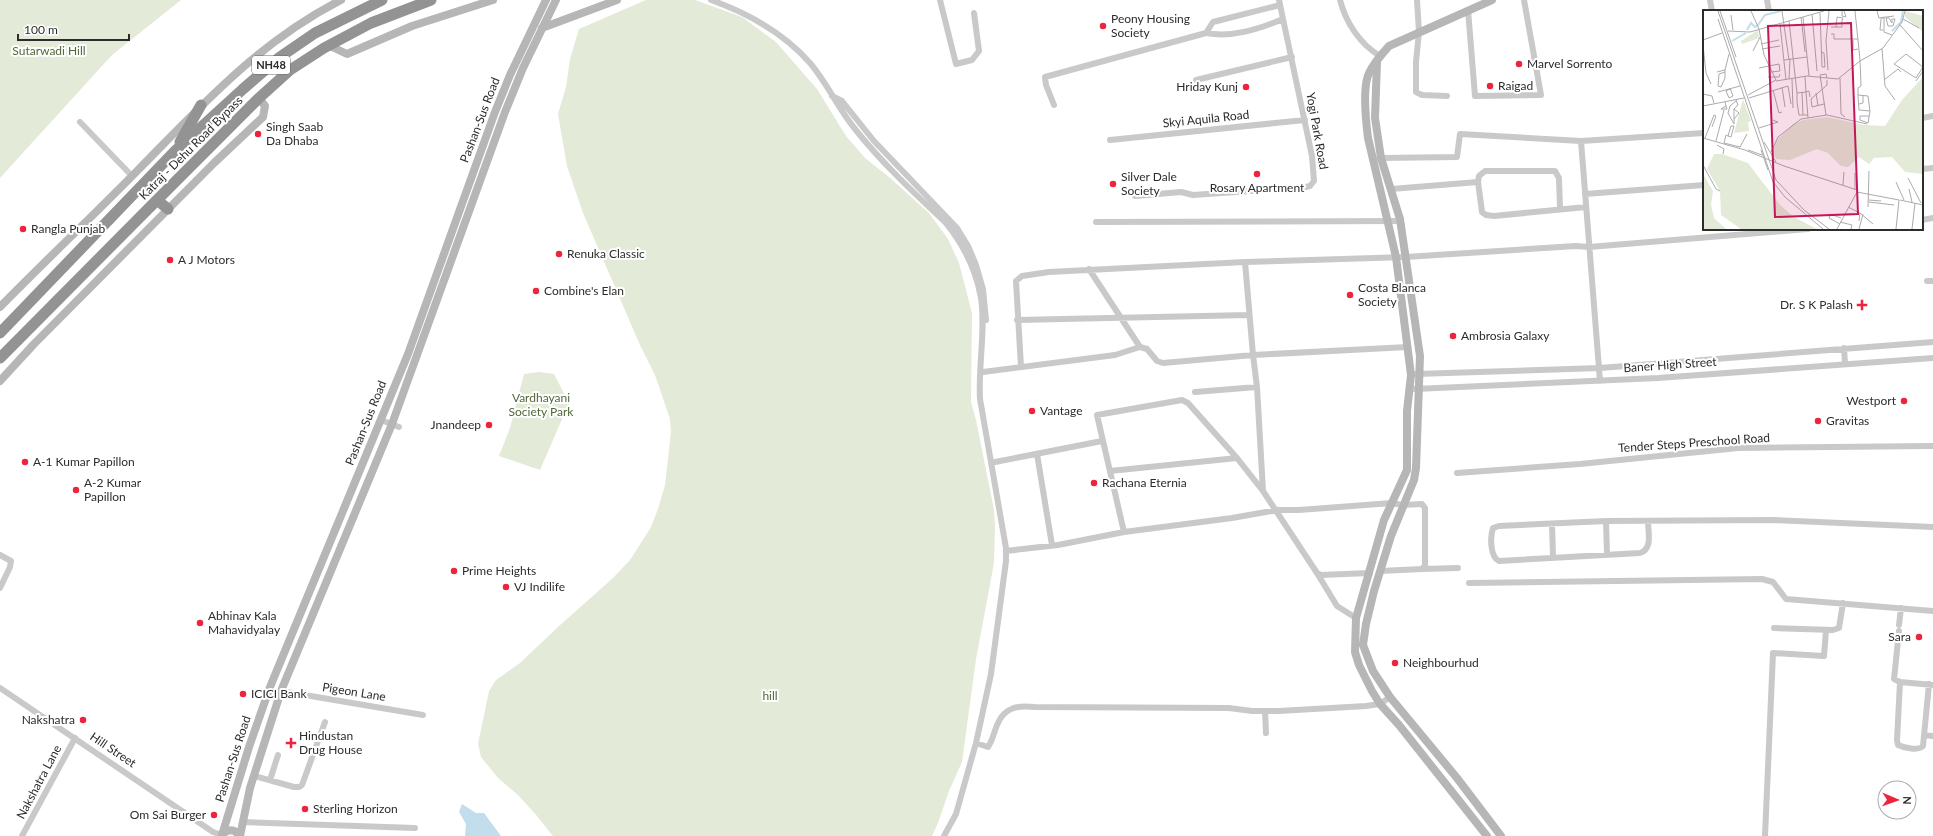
<svg xmlns="http://www.w3.org/2000/svg" width="1933" height="836" font-family="Lato,sans-serif">
<style>
.green{fill:#e3ead8}
.water{fill:#c2deec}
.lines{fill:none;stroke-linecap:round;stroke-linejoin:round}
.street{stroke:#c9c9c9;stroke-width:6}
.secondary{stroke:#b6b6b6;stroke-width:8}
.highway{stroke:#939393;stroke-width:11}
.poi-dot{fill:#ec243d;stroke:#fff;stroke-width:1.5}
.labels{text-anchor:middle;stroke-width:4;stroke-linejoin:round;paint-order:stroke}
.shield{fill:#fff;stroke:#6b6b6b;stroke-width:1}
.shield-label{font-size:11px;font-weight:bold;fill:#2c2c2c}
.poi-label{font-size:12px;fill:#2c2c2c;stroke:#fff;text-anchor:start}
.park-label{font-size:12px;fill:#516838;stroke:#fff}
.street-label{font-size:12px;fill:#2c2c2c;stroke:#fff}
.inset-river{fill:none;stroke:#c2deec;stroke-width:2}
.inset-road{fill:none;stroke:#ababab;stroke-width:1}
.view{fill:#c2185b;fill-opacity:0.15;stroke:#c2185b;stroke-width:2}
.inset-edge{fill:none;stroke:#2c2c2c;stroke-width:2}
</style>
<rect width="100%" height="100%" fill="#fff"/>
<path class="green" d="M0,0H181L112,55L0,178Z
M646,0H695L742,17L776,42L817,89L846,136L865,158L889,177L929,213L948,239L959,263L972,313L971,402L976,420L994,510L995,526L994,563L976,659L962,762L949,791L938,823L932,836H553L537,816L518,795L498,778L481,757L478,744L489,691L496,680L520,663L559,626L613,578L630,560L651,527L658,509L665,485L671,432L670,419L655,375L640,345L583,213L567,166L558,114L566,87L570,59L579,29Z
M539,372L554,374L569,403L540,470L499,456L510,428L524,374Z"/>
<path class="water" d="M462,804L476,813H484L501,836H465L466,824L459,812Z"/>
<g class="lines">
<path class="street" d="M711,0C747,13 784,33 810,63C827,83 838,108 855,129C882,163 914,193 946,223C963,244 976,270 981,298C986,328 978,367 980,399L1006,548V561L991,674L976,743L956,814L944,836
M940,0L956,64L972,60L979,51L974,13
M1340,0C1346,23 1360,44 1380,56
M1417,0L1419,32L1416,62V92L1422,95L1447,96
M1710,0L1712,11
M1767,0L1769,11
M1468,10L1475,96L1541,95L1524,0
M1206,33L1213,22L1280,5
M1196,80L1292,57
M832,96L842,101L874,141L957,228L968,246L976,265L983,289L986,320
M1054,105L1046,85L1045,77L1206,33C1232,38 1259,29 1283,19
M1922,118L1933,116
M80,122L132,176
M1110,140L1305,120
M1581,141L1600,381
M1381,158L1457,157L1460,134L1581,141L1704,133
M1922,169L1933,168
M1478,182L1479,176L1485,171H1555L1559,178L1560,209
M1391,189L1478,182L1482,212L1486,215L1494,216L1586,207
M1585,194L1704,185
M1135,196L1181,192L1193,195L1306,187L1310,186L1314,181L1312,156L1279,0
M1922,220L1933,218
M1096,222L1401,221
M1245,262L1406,257L1576,246L1589,247L1808,229
M1089,269L1140,347
M1927,281H1933
M1017,320L1249,315
M1844,348L1845,364
M1021,367L1016,281L1022,276L1049,272L1245,262L1253,355L1408,347
M983,372L1115,355L1140,347L1147,349L1157,361L1163,363L1253,355L1257,387L1195,392
M1416,374L1600,368L1933,342
M1257,387L1263,491
M1415,389L1658,378L1933,358
M381,420L399,427
M1037,454L1052,545
M995,462L1102,441
M1110,471L1237,458
M1457,473L1580,464L1738,448L1933,446
M1606,521L1607,554
M1648,521C1648,532 1653,549 1640,553L1499,561C1490,557 1490,537 1493,528L1499,526L1606,521L1773,520L1933,527
M1552,524L1553,557
M1124,532L1097,415L1182,400L1188,403L1237,458L1263,491L1317,573L1321,575L1370,573
M1006,551L1058,545L1124,532L1232,518L1277,510H1299L1392,503L1402,505L1422,504L1425,508V565L1422,569L1380,571
M0,555L11,561L10,567L0,588
M1422,569L1458,568
M1317,573L1337,606L1356,618
M1469,583L1762,579L1773,582L1786,599L1933,611
M1899,625L1901,608
M1774,628L1833,630L1839,628L1843,603
M1899,631L1894,679L1900,682L1897,740L1898,745C1904,748 1919,751 1923,746L1929,684
M1900,682L1933,685
M0,688L213,832L222,835
M281,691L423,715
M1265,711L1266,733
M1924,735L1933,736
M976,743L988,747C993,740 994,731 998,723C1005,707 1019,705 1035,707L1229,708L1252,711H1279L1366,706L1380,704L1390,697
M254,776L294,787H299L302,785L325,722
M270,780L278,755
M243,822L415,828
M22,836L75,738
M1765,836L1773,653L1824,656L1826,630"/>
<path class="secondary" d="M542,28L617,0
M328,45L347,54L412,26L493,0
M1377,62L1375,118L1381,158L1400,219L1420,356L1416,468L1414,480L1391,536L1374,591L1366,624L1363,645L1373,671L1390,697L1457,778L1501,836
M0,307C46,260 94,215 140,168C203,104 259,42 341,0
M0,381L34,344L214,163L263,117L265,106L259,98
M222,835L249,747L270,687L408,354L495,112L510,75L546,0
M222,835C227,829 235,828 239,836
M240,836L250,788L281,691L392,424L505,112L523,68L556,0
M1487,836L1399,725L1380,704L1372,691L1359,665L1355,652L1356,618L1384,520L1407,470V411L1411,375L1396,257L1368,138C1366,122 1363,95 1367,79C1369,68 1382,54 1389,46L1492,0"/>
<path class="highway" d="M180,142L201,105
M157,200L168,209
M0,333L175,151L243,89L280,57L315,33L382,0
M0,358L157,200L259,98L290,70L324,48L371,23L431,0"/>
</g>
<g class="poi-dot">
<circle cx="1103" cy="26" r="4"/>
<circle cx="1519" cy="64" r="4"/>
<circle cx="1490" cy="86" r="4"/>
<circle cx="1246" cy="87" r="4"/>
<circle cx="258" cy="134" r="4"/>
<circle cx="1257" cy="174" r="4"/>
<circle cx="1113" cy="184" r="4"/>
<circle cx="23" cy="229" r="4"/>
<circle cx="559" cy="254" r="4"/>
<circle cx="170" cy="260" r="4"/>
<circle cx="536" cy="291" r="4"/>
<circle cx="1350" cy="295" r="4"/>
<path d="M1860 299h4v4h4v4h-4v4h-4v-4h-4v-4h4z"/>
<circle cx="1453" cy="336" r="4"/>
<circle cx="1904" cy="401" r="4"/>
<circle cx="1032" cy="411" r="4"/>
<circle cx="1818" cy="421" r="4"/>
<circle cx="489" cy="425" r="4"/>
<circle cx="25" cy="462" r="4"/>
<circle cx="1094" cy="483" r="4"/>
<circle cx="76" cy="490" r="4"/>
<circle cx="454" cy="571" r="4"/>
<circle cx="506" cy="587" r="4"/>
<circle cx="200" cy="623" r="4"/>
<circle cx="1919" cy="637" r="4"/>
<circle cx="1395" cy="663" r="4"/>
<circle cx="243" cy="694" r="4"/>
<circle cx="83" cy="720" r="4"/>
<path d="M289 737h4v4h4v4h-4v4h-4v-4h-4v-4h4z"/>
<circle cx="305" cy="809" r="4"/>
<circle cx="214" cy="815" r="4"/>
</g>
<g class="labels">
<rect class="shield" x="252" y="56" width="38" height="18" rx="3"/>
<g class="shield-label">
<text x="271" y="69">NH48</text>
</g>
<g class="poi-label">
<text x="1111" y="23">Peony Housing<tspan x="1111" dy="14">Society</tspan></text>
<text x="1527" y="68">Marvel Sorrento</text>
<text x="1498" y="90">Raigad</text>
<text x="1238" y="91" text-anchor="end">Hriday Kunj</text>
<text x="266" y="131">Singh Saab<tspan x="266" dy="14">Da Dhaba</tspan></text>
<text x="1121" y="181">Silver Dale<tspan x="1121" dy="14">Society</tspan></text>
<text x="1257" y="192" text-anchor="middle">Rosary Apartment</text>
<text x="31" y="233">Rangla Punjab</text>
<text x="567" y="258">Renuka Classic</text>
<text x="178" y="264">A J Motors</text>
<text x="1358" y="292">Costa Blanca<tspan x="1358" dy="14">Society</tspan></text>
<text x="544" y="295">Combine's Elan</text>
<text x="1853" y="309" text-anchor="end">Dr. S K Palash</text>
<text x="1461" y="340">Ambrosia Galaxy</text>
<text x="1896" y="405" text-anchor="end">Westport</text>
<text x="1040" y="415">Vantage</text>
<text x="1826" y="425">Gravitas</text>
<text x="481" y="429" text-anchor="end">Jnandeep</text>
<text x="33" y="466">A-1 Kumar Papillon</text>
<text x="84" y="487">A-2 Kumar<tspan x="84" dy="14">Papillon</tspan></text>
<text x="1102" y="487">Rachana Eternia</text>
<text x="462" y="575">Prime Heights</text>
<text x="514" y="591">VJ Indilife</text>
<text x="208" y="620">Abhinav Kala<tspan x="208" dy="14">Mahavidyalay</tspan></text>
<text x="1911" y="641" text-anchor="end">Sara</text>
<text x="1403" y="667">Neighbourhud</text>
<text x="251" y="698">ICICI Bank</text>
<text x="75" y="724" text-anchor="end">Nakshatra</text>
<text x="299" y="740">Hindustan<tspan x="299" dy="14">Drug House</tspan></text>
<text x="313" y="813">Sterling Horizon</text>
<text x="206" y="819" text-anchor="end">Om Sai Burger</text>
</g>
<g class="park-label">
<text x="49" y="55">Sutarwadi Hill</text>
<text x="541" y="402">Vardhayani<tspan x="541" dy="14">Society Park</tspan></text>
<text x="770" y="700">hill</text>
</g>
<g class="street-label">
<text transform="translate(1206 119) rotate(-6)" y="4">Skyi Aquila Road</text>
<text transform="translate(480 120) rotate(-69)" y="4">Pashan-Sus Road</text>
<text transform="translate(1317 131) rotate(80)" y="4">Yogi Park Road</text>
<text transform="translate(191 148) rotate(-45)" y="4">Katraj - Dehu Road Bypass</text>
<text transform="translate(1670 365) rotate(-4)" y="4">Baner High Street</text>
<text transform="translate(366 423) rotate(-68)" y="4">Pashan-Sus Road</text>
<text transform="translate(1694 443) rotate(-4)" y="4">Tender Steps Preschool Road</text>
<text transform="translate(354 692) rotate(9)" y="4">Pigeon Lane</text>
<text transform="translate(113 750) rotate(34)" y="4">Hill Street</text>
<text transform="translate(233 759) rotate(-72)" y="4">Pashan-Sus Road</text>
<text transform="translate(39 782) rotate(-62)" y="4">Nakshatra Lane</text>
</g>
</g>
<g transform="translate(1703 10)">
<rect width="220" height="220" fill="#fff"/>
<path d="M202,1L220,6V22L202,7ZM55,20L56,28L39,34L38,31ZM220,67V164L202,162L189,147L171,148L166,154L156,147L145,157L138,156L125,143L114,139L87,150L73,149L69,141L74,130L90,114L100,110L124,107L161,115L182,116L199,90ZM40,89L48,111L45,112L46,121L31,123ZM11,144H19L45,153L77,195L91,207L114,219H38L18,205L17,181L4,159ZM0,164L10,181L8,194L11,208L23,219H0Z" fill="#e3ead8"/>
<path class="inset-river" d="M44,20L48,13L52,17L55,15L62,5L78,1M189,21L198,12L200,1M29,31L43,23"/>
<path class="inset-road" d="M15,1L73,170L101,200L126,219M17,1L33,47M48,1L56,19L61,45L73,70M79,1L86,50M139,1V6L143,7L141,1M152,1L157,50L158,76L155,78V86L156,100L167,101L165,86L155,85M174,1L176,8L191,6M117,3L119,57H122M109,4L114,61M28,5L30,20M98,7L102,42M100,7L106,66M183,8H186L189,13V9H192L190,16H185ZM15,9L70,172L82,187L120,219M200,9L216,18M86,11L94,83M77,14L83,70M197,15L220,41M128,17H139V14M133,17L134,7L140,8L138,14M180,20H177L178,9L181,7V22L189,25M25,21L47,22L121,1M128,24H131V29H155M0,30L19,23M150,30V40L155,39M58,34L76,30M0,35L3,63L8,74M59,39L77,36M179,39L182,76L192,90M50,41L57,27M118,42L121,43L122,57M203,44L220,57L213,68L191,54ZM81,50L104,47M56,58L76,54L77,61L68,62M125,60L123,31L126,1M14,62L22,60L26,44M22,62L16,64L15,76L18,77L22,68V60M65,67H76L77,64M102,67L103,82L94,83V92L96,105H105M137,68L138,104L142,107M86,69L87,49M89,69L90,98M181,70L195,59L198,62M73,71L104,66L135,69L157,51L180,38L199,12L202,1M213,71L220,61M79,77L82,97M27,78L30,86L26,88L23,81L27,79M70,80L76,103L79,102M15,82L37,76M99,82L100,105M113,83L115,96M0,84L9,86L11,93M45,85L73,70M46,88L85,76L88,94M22,92L23,96L18,99H24L23,96M121,94L109,97L108,89L124,75V70M156,94L160,93V85M0,96L41,88M31,99V114L25,103L27,96L33,91M123,105L117,65L123,64L124,68M166,106H157V110L165,113L167,101M105,108L103,82L106,81L107,87M31,109L36,103L31,99L35,95L33,90M9,117L13,106L11,105M56,118L75,112L70,110M23,125L21,133L37,137M23,125L25,126L28,116H31L28,127L25,126M0,128L42,140L81,156L154,180M2,128L11,105M13,131L21,100M61,132L73,152M14,135L21,139L20,144M37,137L44,124M45,140L59,145M58,140L65,160M68,142L75,127L98,109L124,105L164,114M0,155L13,179L17,181M152,163V179M205,168L218,193M193,172L201,190M140,175L141,162M206,179L209,192M154,182L196,190M166,190L178,191M197,190L220,195M166,192L191,195M145,197L157,203L156,211M165,197L166,161M157,203L170,214M137,212L149,215L148,219M137,214L126,208L127,204L138,208M134,219L154,182M156,219L160,204M193,219L196,190M209,219L212,193"/>
<path class="view" d="M148,13L155,204L72,207L65,16Z"/>
<rect width="220" height="220" class="inset-edge"/>
</g>
<g transform="translate(1897 800) rotate(92)"><circle r="19" fill="#ffffff" stroke="#ababab"/>
<path d="M0-3L7 15L0 10L-7 15Z" fill="#ec243d"/>
<text y="-6" font-size="11" font-weight="bold" text-anchor="middle" fill="#2c2c2c">N</text>
</g>
<path d="M18 34v6h111v-6" fill="none" stroke="#2c2c2c" stroke-width="2"/>
<text x="24" y="34" font-size="12" fill="#2c2c2c" stroke="#ffffff" stroke-width="3" paint-order="stroke">100 m</text>
</svg>
